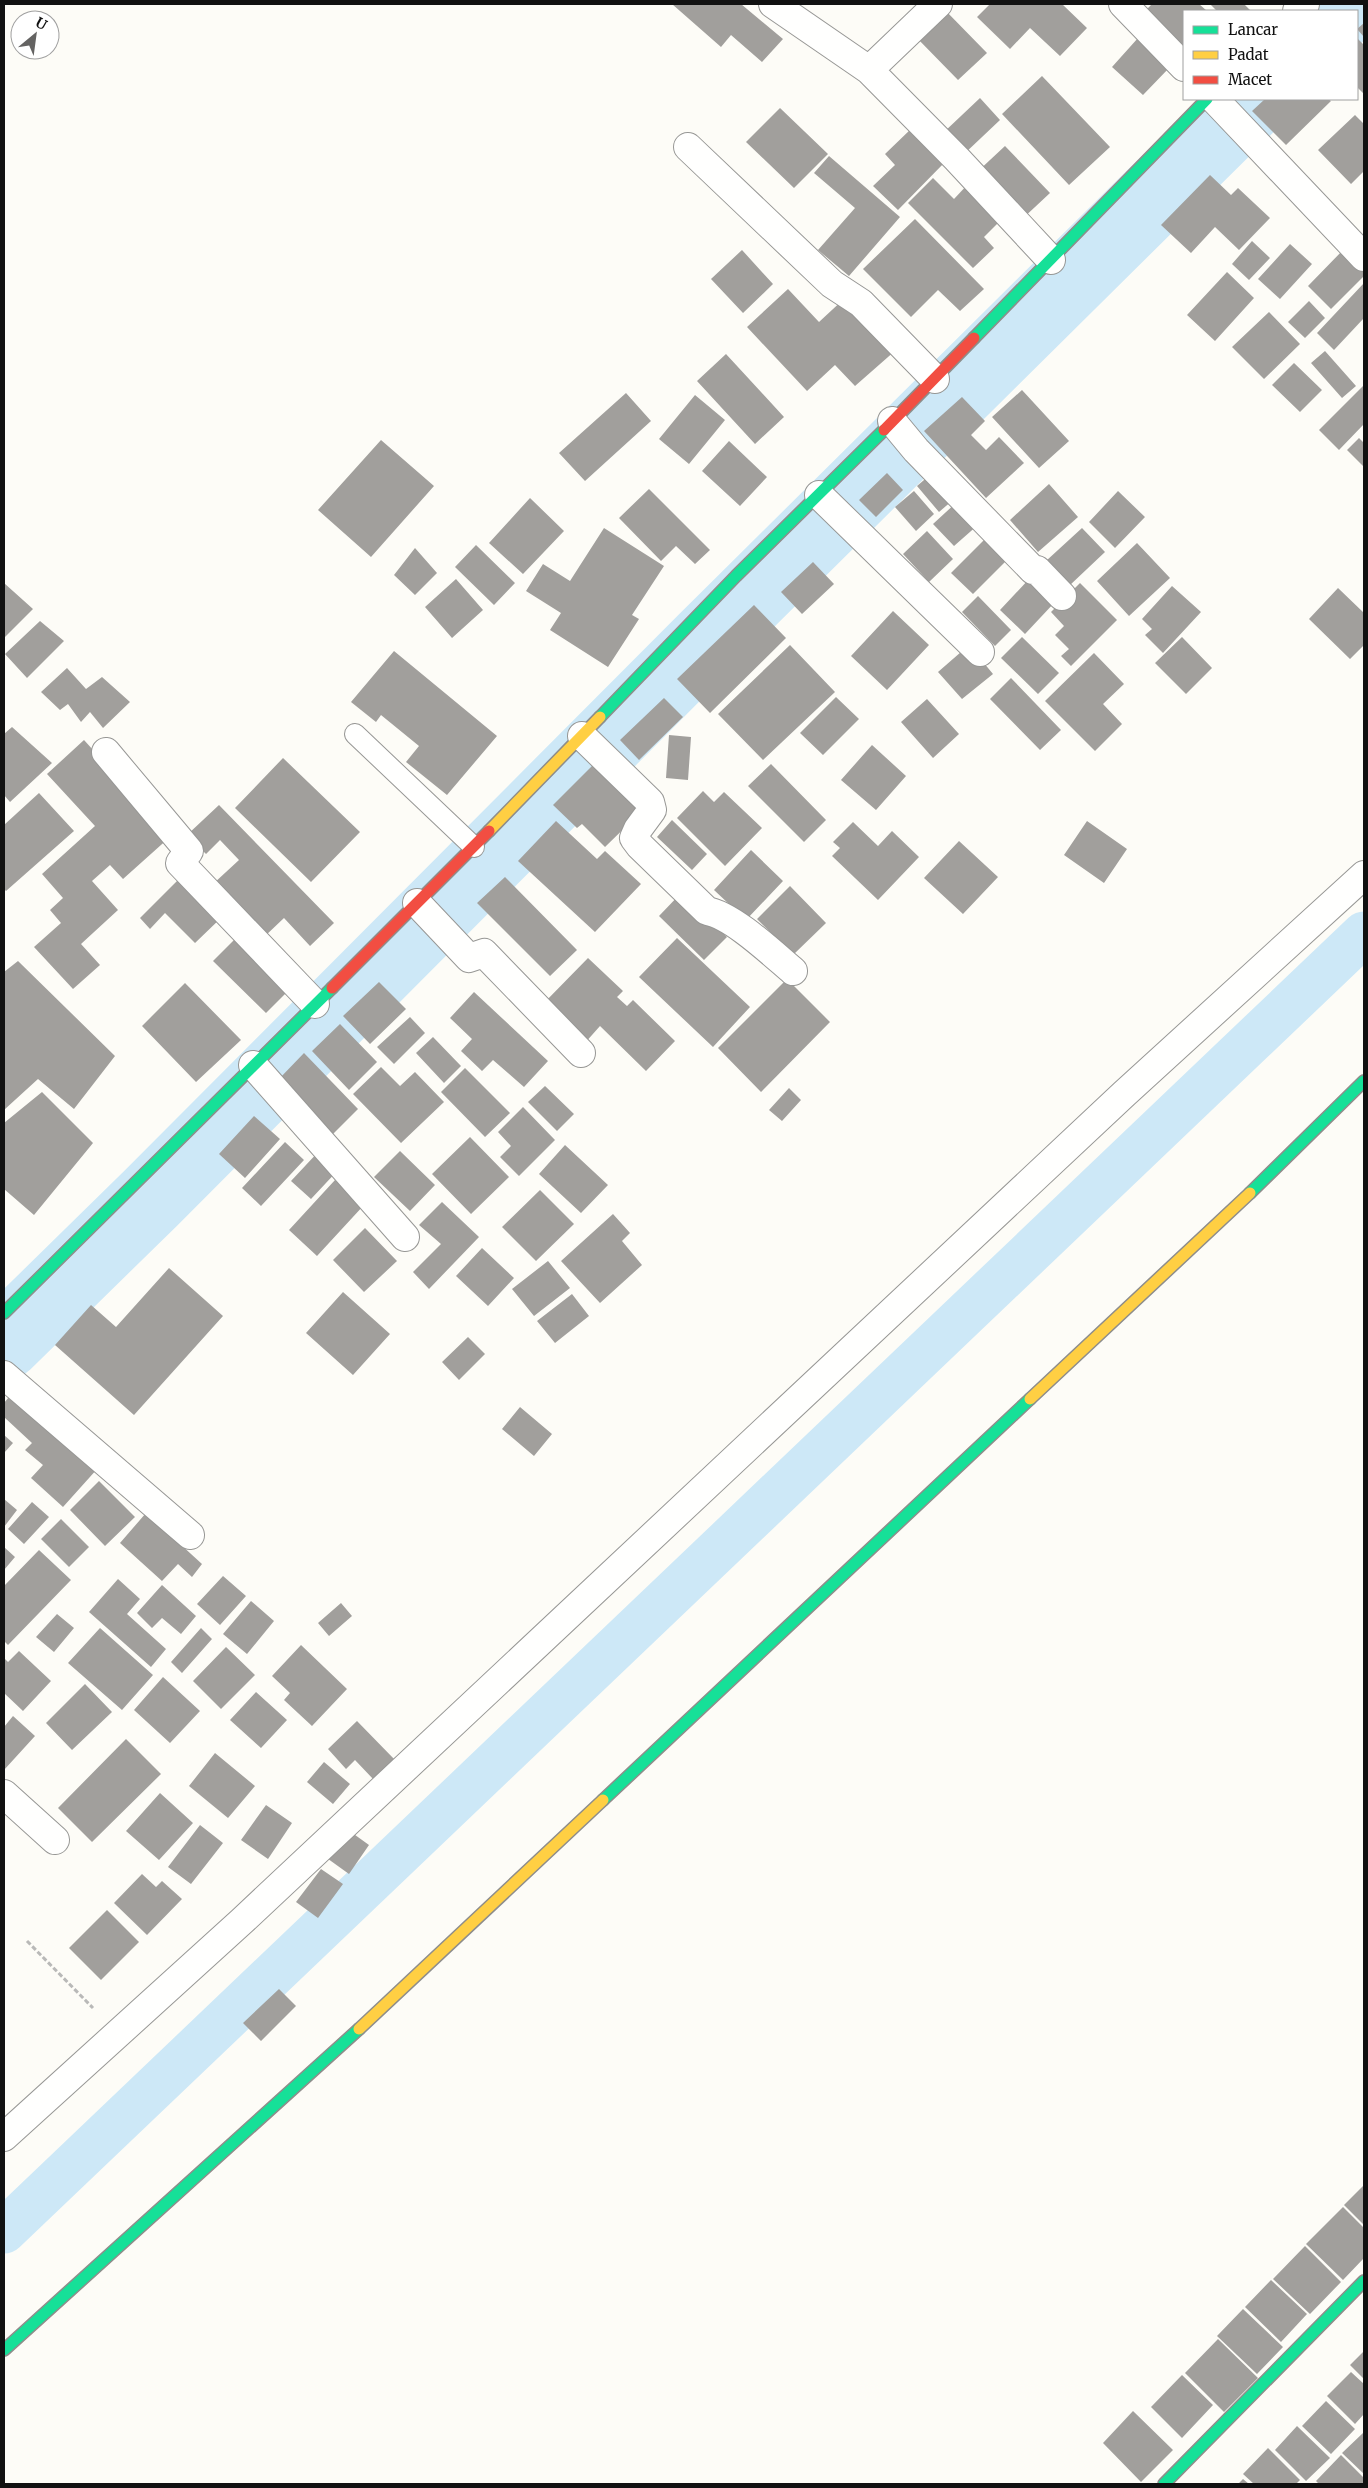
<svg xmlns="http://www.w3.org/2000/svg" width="1368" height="2488" font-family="Merriweather,serif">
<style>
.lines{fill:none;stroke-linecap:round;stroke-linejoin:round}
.canal{stroke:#cde8f7;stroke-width:45}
.river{stroke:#cde8f7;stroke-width:76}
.building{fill:#a19f9c}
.lane-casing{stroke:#979795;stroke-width:22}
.street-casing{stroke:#979795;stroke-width:30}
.fast-casing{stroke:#8e8d8b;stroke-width:14}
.slow-casing{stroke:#8e8d8b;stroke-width:14}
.jam-casing{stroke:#8e8d8b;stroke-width:14}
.path{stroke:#b9b9b8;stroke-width:3;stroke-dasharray:5 2.5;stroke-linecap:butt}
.lane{stroke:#fffffe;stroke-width:20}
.street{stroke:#fffffe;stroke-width:28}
.fast{stroke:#16e098;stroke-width:11}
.slow{stroke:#ffcf43;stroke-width:11}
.jam{stroke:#f24e42;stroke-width:11}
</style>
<rect width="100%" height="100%" fill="#fdfcf7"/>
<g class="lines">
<path class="canal" d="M4,2231L1364,934"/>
<path class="river" d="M1341,11L1349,4
M4,1342L151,1198L709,638L1253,99"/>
</g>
<path class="building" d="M672,4H741L783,39L762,62L731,35L721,47Z
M990,4H1062L1087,28L1060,56L1030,28L1010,49L977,17Z
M1152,4H1199L1207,11H1184V55L1141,15Z
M1210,4H1244L1251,11H1217Z
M944,9L987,53L958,80L915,36Z
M1364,23V37L1357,29Z
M1138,38L1170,67L1143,95L1112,67Z
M1357,38L1364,45V94L1357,87Z
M1042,76L1110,147L1069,185L1002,114Z
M980,98L1000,120L963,155L943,133Z
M1265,99H1328L1331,101L1286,145L1252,111Z
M780,108L828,154L794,188L746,142Z
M1355,115L1364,124V171L1351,184L1318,150Z
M912,128L946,161L898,210L873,186L895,165L885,154Z
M1005,146L1050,193L1020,221L975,174Z
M829,156L900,217L849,276L818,250L855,208L814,173Z
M1210,175L1231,195L1238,188L1270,218L1239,250L1215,227L1191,253L1161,225Z
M933,178L954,199L969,183L1003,218L984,237L994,248L973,268L908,203Z
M915,219L984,289L960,311L938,290L911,317L863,269Z
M1252,241L1270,258L1249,280L1232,264Z
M1290,244L1312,264L1280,299L1258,279Z
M742,250L773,284L743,313L711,279Z
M1343,250L1364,271V276L1331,309L1308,286Z
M1227,272L1254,298L1215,341L1187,315Z
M1364,283V318L1334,350L1317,333Z
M788,289L819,322L846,297L896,350L855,386L835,365L807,391L747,327Z
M1309,301L1325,318L1305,338L1288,322Z
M1269,312L1300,344L1264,379L1232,347Z
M1325,351L1356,386L1342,398L1311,363Z
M726,354L784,417L755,444L697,381Z
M1294,363L1322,390L1300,412L1272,385Z
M1364,385V424L1339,450L1319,430Z
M1022,390L1069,441L1039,468L992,417Z
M626,393L651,421L585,481L559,453Z
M695,395L725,420L689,464L659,439Z
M962,397L985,421L971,435L986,450L999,437L1024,463L986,498L924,431Z
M1359,438L1364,443V467L1347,450Z
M381,440L434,486L371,557L318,510Z
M729,441L767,477L740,506L702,471Z
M887,473L903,490L876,517L859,500Z
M931,474L953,500L939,512L917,486Z
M1049,484L1078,517L1038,552L1010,520Z
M649,489L710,550L695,564L676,546L661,561L619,518Z
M914,491L934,514L916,531L895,507Z
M1118,491L1145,517L1115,548L1089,522Z
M530,498L564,531L523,574L489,543Z
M958,501L979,524L954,546L933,524Z
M604,528L664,566L632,615L639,619L608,667L550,630L561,613L526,591L543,564L570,581Z
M1082,528L1105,552L1069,586L1046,561Z
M927,531L953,559L929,582L903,554Z
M991,533L1013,554L973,594L951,573Z
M1137,543L1170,578L1129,616L1097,581Z
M476,545L515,583L494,605L455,567Z
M415,548L437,573L415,595L394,575Z
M813,562L834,584L802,614L781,592Z
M1030,578L1055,602L1025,634L1000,610Z
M456,579L483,610L452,638L425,607Z
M4,583L33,609L4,638Z
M1080,583L1117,620L1071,666L1061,656L1069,649L1055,635L1064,626L1051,612Z
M1172,586L1201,612L1163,653L1145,635L1152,629L1142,619Z
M1338,588L1364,613V645L1350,659L1309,619Z
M978,596L1011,630L995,646L962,612Z
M754,605L786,638L710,713L677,679Z
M893,611L929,645L887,690L851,656Z
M40,621L64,641L27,678L5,654Z
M1022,637L1059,673L1038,694L1001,658Z
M1182,637L1212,668L1186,694L1155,663Z
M790,645L835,692L763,760L718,714Z
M969,645L993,674L962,699L938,672Z
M394,651L497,736L447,795L406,762L419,746L381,715L376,722L351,702Z
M1094,653L1124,684L1103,704L1122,724L1095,751L1045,701Z
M67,668L86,689L102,677L130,702L103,728L90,712L81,722L68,704L60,710L41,692Z
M1011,678L1061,730L1040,750L990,699Z
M836,697L859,719L823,755L800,733Z
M664,698L683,717L639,760L620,740Z
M927,699L959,734L933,758L901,722Z
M12,727L52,763L10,802L4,795V734Z
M669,735L691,737L688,780L666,778Z
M84,740L171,836L123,879L110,865L92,881L118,910L81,944L100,965L73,989L34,947L61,923L50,910L63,898L42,874L95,826L47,774Z
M872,745L906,776L876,810L841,780Z
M283,758L360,832L311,882L235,808Z
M600,758L647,806L605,847L582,824L577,828L553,805Z
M771,764L826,820L804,842L748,786Z
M703,791L714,802L724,792L762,828L725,866L677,818Z
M39,793L74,831L6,891L4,889V825Z
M219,805L334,923L310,946L284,918L264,937L213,884L239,860L220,840L206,854L187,835Z
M672,820L707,854L692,870L657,837Z
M556,821L597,859L605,851L641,884L595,932L518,861Z
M1087,821L1127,849L1104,883L1064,855Z
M853,822L878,846L892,831L919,857L878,900L832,856L840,848L833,842Z
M959,841L998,877L963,914L924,878Z
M751,850L783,881L746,920L714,890Z
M182,876L222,917L195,943L165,913L150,929L140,918Z
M505,877L577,950L550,976L477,903Z
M790,886L826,923L793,955L757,919Z
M682,892L727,937L704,960L659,916Z
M240,934L292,987L266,1013L213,961Z
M677,938L750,1007L713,1047L639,977Z
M588,958L623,991L617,997L627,1006L633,1000L675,1041L646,1071L600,1026L584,1044L542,1005Z
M18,961L115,1056L74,1109L38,1079L4,1110V972Z
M787,979L830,1022L761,1092L718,1048Z
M379,982L406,1009L370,1044L343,1016Z
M185,983L241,1040L196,1082L142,1026Z
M474,992L548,1061L524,1087L493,1060L482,1071L461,1051L472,1039L450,1018Z
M410,1017L425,1033L394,1064L377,1047Z
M340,1024L377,1062L349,1090L312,1051Z
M433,1037L461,1066L444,1083L416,1053Z
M304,1053L358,1109L332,1135L278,1080Z
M381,1067L400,1086L415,1072L444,1102L401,1143L353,1094Z
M465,1068L510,1113L485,1137L441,1092Z
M545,1086L574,1114L557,1131L528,1102Z
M789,1088L801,1100L782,1121L769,1110Z
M42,1092L93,1143L34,1215L4,1189V1123Z
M523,1107L555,1140L519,1176L500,1157L511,1146L498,1132Z
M254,1116L280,1139L245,1178L219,1154Z
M470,1137L509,1177L471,1214L432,1174Z
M285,1142L304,1160L261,1206L242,1188Z
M565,1145L608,1185L581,1213L539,1174Z
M320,1150L340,1168L311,1199L291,1181Z
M400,1151L435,1185L410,1211L374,1177Z
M335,1180L364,1205L317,1256L289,1230Z
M540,1190L574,1224L536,1261L502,1227Z
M442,1202L479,1237L429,1289L413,1272L441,1244L419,1225Z
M613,1214L630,1233L622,1241L642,1265L600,1303L561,1261Z
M365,1228L397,1261L364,1292L333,1260Z
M482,1248L514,1278L488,1306L456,1276Z
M548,1261L570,1288L534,1316L512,1289Z
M169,1268L223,1316L134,1415L55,1345L91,1305L116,1327Z
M343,1292L390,1334L353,1375L306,1333Z
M572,1294L589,1316L555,1343L537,1321Z
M468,1337L485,1354L459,1380L442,1362Z
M13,1392L98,1468L63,1507L31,1478L43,1465L25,1450L32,1443L4,1417V1403Z
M520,1407L552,1434L534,1456L502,1429Z
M4,1435L13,1443L4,1453Z
M99,1481L135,1517L105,1546L70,1510Z
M4,1499L17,1510L4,1527Z
M32,1502L49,1517L24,1544L8,1529Z
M146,1513L202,1564L192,1577L178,1564L162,1581L120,1543Z
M61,1519L89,1547L69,1567L41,1539Z
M4,1547L15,1557L4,1570Z
M39,1550L71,1580L8,1645L4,1641V1586Z
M223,1576L246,1596L220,1625L197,1604Z
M118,1579L140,1599L127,1614L166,1649L151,1667L89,1612Z
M162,1585L196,1616L181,1634L162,1618L152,1628L137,1613Z
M251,1601L274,1621L247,1654L223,1634Z
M341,1603L352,1616L329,1636L318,1623Z
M57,1614L74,1628L54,1652L36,1637Z
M100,1628L153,1675L122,1710L68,1663Z
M201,1628L212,1639L182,1673L171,1662Z
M301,1645L347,1689L312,1726L284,1700L290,1693L272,1676Z
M226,1647L255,1675L221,1709L193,1681Z
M19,1651L51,1681L23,1711L4,1693V1658L8,1662Z
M163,1677L200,1711L170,1743L134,1710Z
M85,1684L112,1712L72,1750L46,1723Z
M256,1692L287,1720L261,1748L230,1720Z
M13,1716L35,1736L4,1770V1727Z
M357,1721L395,1760L374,1780L355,1760L346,1769L328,1749Z
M126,1739L161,1774L92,1842L58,1808Z
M215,1753L255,1786L228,1818L189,1786Z
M324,1762L350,1784L333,1804L307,1782Z
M160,1793L193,1823L159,1860L126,1831Z
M266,1805L292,1823L268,1859L241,1840Z
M200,1825L223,1843L191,1884L168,1867Z
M344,1827L369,1845L349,1874L324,1856Z
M321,1869L343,1884L318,1918L296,1902Z
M142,1874L156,1887L162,1881L182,1899L147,1935L114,1903Z
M107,1910L139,1942L101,1980L69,1948Z
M279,1989L296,2006L261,2041L243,2023Z
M1364,2185V2225L1344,2205Z
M1343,2207L1364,2228V2258L1343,2280L1306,2244Z
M1305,2246L1341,2282L1310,2314L1273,2279Z
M1271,2280L1307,2314L1281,2342L1245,2307Z
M1243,2309L1283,2347L1257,2374L1217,2336Z
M1218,2339L1258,2378L1224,2412L1185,2373Z
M1364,2351V2379L1350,2365Z
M1351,2372L1364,2384V2414L1355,2424L1327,2396Z
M1182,2375L1213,2405L1182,2438L1151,2407Z
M1326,2401L1355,2429L1331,2454L1302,2426Z
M1133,2411L1173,2450L1141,2482L1103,2443Z
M1297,2426L1330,2458L1306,2481L1275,2450Z
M1363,2433L1364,2434V2474L1342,2453Z
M1268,2448L1300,2480L1296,2484H1254L1243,2474Z
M1341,2455L1364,2478V2484H1319L1316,2481Z
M1243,2479L1249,2484H1238Z"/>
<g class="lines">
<defs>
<path id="lane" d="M355,734L474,847"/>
<path id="street" d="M773,4L869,70L957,159L1051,260
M1123,4L1184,67
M1297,11L1305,4
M869,70L938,4
M1214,99L1364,257
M688,147L832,284L861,303L935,379
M892,421L916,450L1033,570H1037L1062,596
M819,495L980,652
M582,736L650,802L652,810L638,829L634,838L640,846L707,911C732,915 773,954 793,971
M106,752L189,851L180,863L315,1004
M417,903L469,958L484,953L581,1053
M253,1065L405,1237
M4,1375L190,1535
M4,1794L55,1840
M4,2137L242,1921L1124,1094L1364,875"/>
<path id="fast" d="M974,338L1207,99
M600,717L736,576L884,430
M1250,1193L1364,1081
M4,1313L332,988
M603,1800L1030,1399
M4,2350L359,2029
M1164,2484L1364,2281"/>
<path id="slow" d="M489,831L600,717
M1030,1399L1250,1193
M359,2029L603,1800"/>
<path id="jam" d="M884,430L974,338
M332,988L489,831"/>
</defs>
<use href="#lane" class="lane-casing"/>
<use href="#street" class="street-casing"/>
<use href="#fast" class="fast-casing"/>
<use href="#slow" class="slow-casing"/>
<use href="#jam" class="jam-casing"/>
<path class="path" d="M27,1941L93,2008"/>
<use href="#lane" class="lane"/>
<use href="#street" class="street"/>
<use href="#fast" class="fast"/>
<use href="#slow" class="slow"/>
<use href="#jam" class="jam"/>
</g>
<rect width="1368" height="2488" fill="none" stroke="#111111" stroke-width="10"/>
<rect x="1183" y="10" width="175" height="90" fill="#ffffff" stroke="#a0a0a0"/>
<rect x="1193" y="26" width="25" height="8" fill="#16e098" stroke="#a0a0a0"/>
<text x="1228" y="35" font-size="15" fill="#111111">Lancar</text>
<rect x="1193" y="51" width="25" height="8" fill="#ffcf43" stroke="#a0a0a0"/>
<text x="1228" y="60" font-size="15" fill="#111111">Padat</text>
<rect x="1193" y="76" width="25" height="8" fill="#f24e42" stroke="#a0a0a0"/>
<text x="1228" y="85" font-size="15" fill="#111111">Macet</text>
<g transform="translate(35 35) rotate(29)"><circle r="24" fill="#ffffff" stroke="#a0a0a0"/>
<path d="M0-4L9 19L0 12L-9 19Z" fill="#646362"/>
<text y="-8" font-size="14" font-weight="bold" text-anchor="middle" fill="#111111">U</text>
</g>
</svg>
